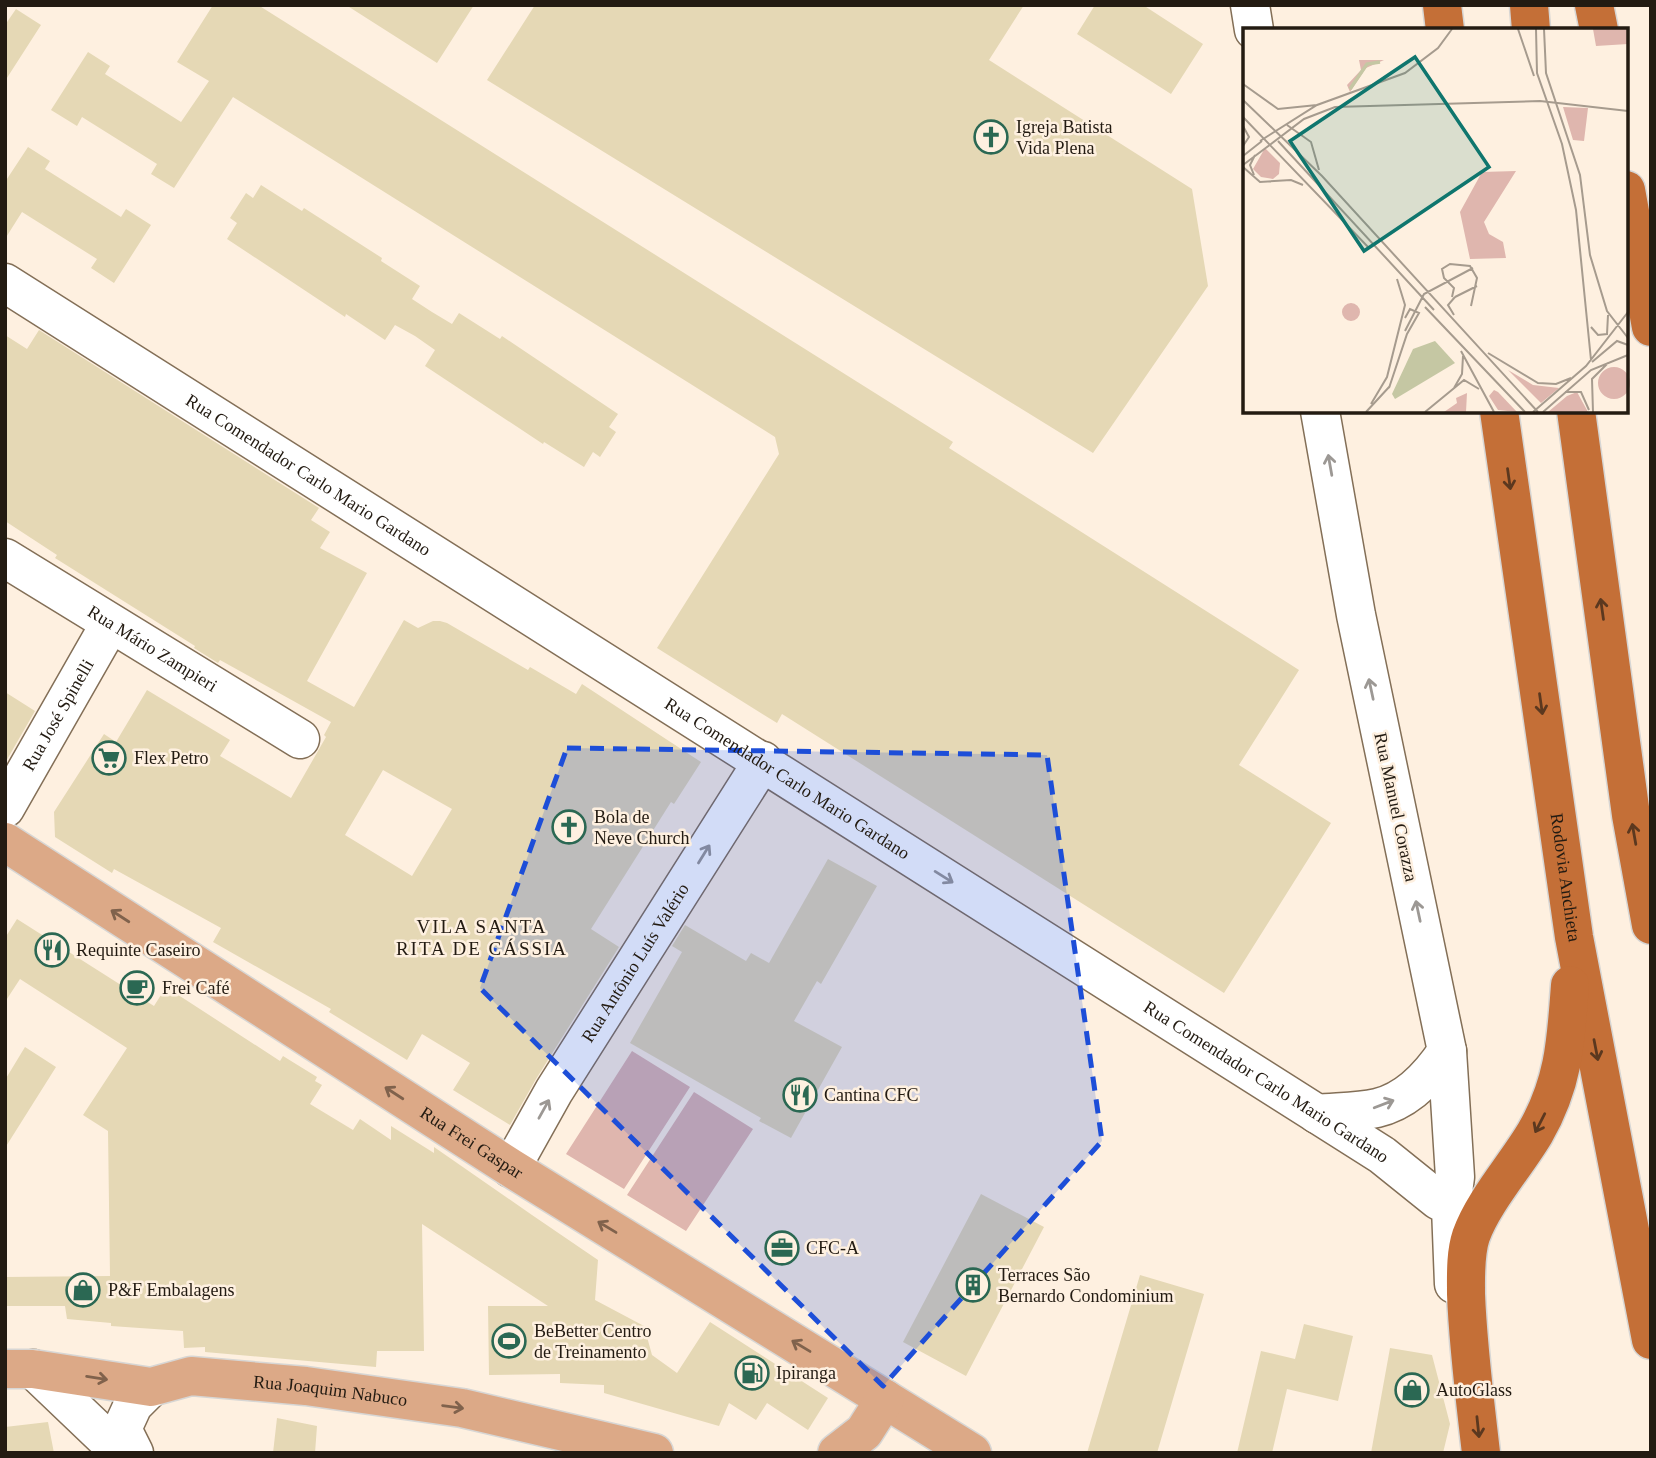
<svg xmlns="http://www.w3.org/2000/svg" width="1656" height="1458" font-family="Georgia,serif">
<style>
.green{fill:#dfb6ae}
.building{fill:#e5d8b5;fill-rule:evenodd}
.lines{fill:none;stroke-linecap:round;stroke-linejoin:round}
.minor-casing{stroke:#836f57;stroke-width:41}
.major-casing{stroke:#d7d6d4;stroke-width:41}
.highway-casing{stroke:#d7d6d4;stroke-width:41}
.minor{stroke:#fff;stroke-width:38}
.major{stroke:#dca987;stroke-width:38}
.highway{stroke:#c46f37;stroke-width:38}
.oneway{stroke:#9c9894}
.oneway2{stroke:#5b381f}
.oneway3{stroke:#80624c}
.marked{fill:#1d4ed8;fill-opacity:0.2;stroke:#1d4ed8;stroke-width:5;stroke-dasharray:14 9;stroke-linejoin:round}
.labels{text-anchor:middle;stroke-width:5;stroke-linejoin:round;paint-order:stroke}
.poi-label{font-size:18px;fill:#231b12;stroke:#fef0e0;text-anchor:start}
.street-label{font-size:18px;fill:#231b12;stroke:#fef0e0}
.neighbourhood-label{font-size:19px;letter-spacing:2px;fill:#231b12;stroke:#fef0e0}
.inset-river{fill:none;stroke:#c5c7a3;stroke-width:3.5}
.inset-road{fill:none;stroke:#a69b8e;stroke-width:2}
.view{fill:#0f766e;fill-opacity:0.15;stroke:#0f766e;stroke-width:3.5}
.inset-edge{fill:none;stroke:#231b12;stroke-width:3.5}
</style>
<rect width="100%" height="100%" fill="#fef0e0"/>
<path class="green" d="M632,1051L690,1087L624,1189L566,1154Z
M694,1092L753,1129L686,1231L627,1195Z"/>
<path class="building" d="M213,5H258L953,442L949,448L1299,670L1239,765L1331,823L1224,993L782,714L777,723L657,648L779,454L775,437L233,97L174,188L151,174L157,164L82,117L77,126L51,110L88,52L110,66L105,74L181,122L209,81L177,62Z
M346,5H474L437,63Z
M535,5H1024L989,60L1192,189L1208,286L1093,453L487,80Z
M1095,5H1143L1203,44L1171,94L1077,34Z
M16,9L41,25L5,81V25Z
M28,147L50,161L45,169L121,217L126,209L151,225L114,283L91,268L97,259L22,212L5,239V182Z
M261,185L302,211L304,208L382,258L381,261L420,286L412,299L432,312L452,324L459,313L500,339L502,336L618,414L609,427L616,432L600,457L593,452L584,467L544,442L543,444L425,366L435,350L415,336L395,325L385,340L346,314L345,317L227,239L237,223L230,218L246,193L253,198Z
M39,330L319,508L311,520L330,532L320,548L367,573L307,681L354,707L404,620L418,628L433,621H440L447,623L528,670L530,667L576,694L582,684L701,762L674,804L671,802L591,929L619,947L536,1079L510,1125L453,1090L470,1063L422,1034L407,1060L329,1012L331,1009L213,942L221,928L114,869L112,873L55,837L54,812L104,734L116,742L147,690L230,740L220,756L291,798L326,737L324,735L331,722L220,660L218,663L194,648L195,646L55,558L57,555L5,521V335L27,349ZM383,770L452,809L412,876L345,835Z
M5,692L35,711L5,763Z
M828,859L877,886L821,984L817,981L794,1021L842,1047L791,1138L759,1121L761,1118L630,1043L682,952L672,946L685,925L746,961L751,953L769,963Z
M17,919L154,1006L166,987L280,1061L283,1056L317,1077L315,1081L322,1085L310,1104L353,1130L360,1119L391,1140V1126L434,1153V1147L532,1215L598,1260L595,1300L644,1326L652,1355L677,1373L710,1322L828,1398L808,1430L767,1403L756,1420L729,1403L719,1426L604,1393V1385L560,1383V1374L489,1375L488,1306H548L422,1224L424,1351H377L376,1367L205,1352V1347L184,1348L183,1331L111,1326V1323L67,1319L65,1306H5V1277L110,1276L108,1131L83,1115L127,1048L20,979L5,1002V938Z
M25,1047L56,1067L5,1148V1080Z
M981,1194L1044,1227L966,1376L903,1342Z
M1140,1275L1204,1294L1157,1453H1087Z
M1304,1324L1353,1336L1338,1401L1287,1389L1272,1453H1237L1261,1351L1295,1359Z
M1390,1348L1432,1355L1450,1424L1443,1453H1371Z
M277,1418L317,1426L315,1453H273Z
M48,1422L54,1453H5V1427Z"/>
<g class="lines">
<defs>
<g id="minor">
<path d="M1250,5L1254,30"/>
<path id="s1" d="M5,283L1382,1155L1438,1200L1451,1207L1454,1284"/>
<path id="s2" d="M5,558L300,739"/>
<path id="s3" d="M5,808L110,624"/>
<path d="M1447,1051L1455,1177L1451,1207"/>
<path d="M1317,1114C1337,1112 1358,1112 1377,1108C1407,1101 1431,1075 1447,1051L1356,615L1320,411"/>
<path id="s4" d="M511,1168L554,1091L763,761"/>
<path d="M33,1369L121,1453"/>
<path d="M134,1453L122,1429L133,1405L151,1387"/>
</g>
<g id="major">
<path id="s5" d="M5,842L511,1168L972,1453"/>
<path id="s6" d="M5,1369H33L151,1387L191,1376L306,1386L462,1408L654,1453"/>
<path d="M837,1453L864,1432L885,1399"/>
</g>
<g id="highway">
<path d="M1442,5L1445,30"/>
<path d="M1529,5L1531,30"/>
<path d="M1594,5L1599,30"/>
<path d="M1626,190L1651,327"/>
<path id="s7" d="M1499,411L1574,937L1651,1340"/>
<path d="M1576,411L1631,815L1651,925"/>
<path d="M1481,1453C1475,1400 1468,1347 1466,1294C1466,1276 1465,1254 1471,1236C1483,1202 1516,1165 1535,1133C1564,1083 1566,1041 1570,985"/>
</g>
</defs>
<use href="#minor" class="minor-casing"/>
<use href="#major" class="major-casing"/>
<use href="#highway" class="highway-casing"/>
<use href="#minor" class="minor"/>
<use href="#major" class="major"/>
<use href="#highway" class="highway"/>
</g>
<defs><path id="oneway-shaft" d="M-6 0H5M1.5-3L5.5 0L1.5 3" fill="none" stroke-width="1.6" stroke-linecap="round" stroke-linejoin="round" transform="scale(1.75)"/></defs>
<g class="oneway">
<use href="#oneway-shaft" transform="translate(1330 465) rotate(-100)"/>
<use href="#oneway-shaft" transform="translate(1371 689) rotate(-102)"/>
<use href="#oneway-shaft" transform="translate(704 854) rotate(-58)"/>
<use href="#oneway-shaft" transform="translate(944 877) rotate(32)"/>
<use href="#oneway-shaft" transform="translate(1418 911) rotate(-102)"/>
<use href="#oneway-shaft" transform="translate(1384 1104) rotate(-21)"/>
<use href="#oneway-shaft" transform="translate(544 1109) rotate(-61)"/>
</g>
<g class="oneway2">
<use href="#oneway-shaft" transform="translate(1509 479) rotate(82)"/>
<use href="#oneway-shaft" transform="translate(1602 609) rotate(-98)"/>
<use href="#oneway-shaft" transform="translate(1541 704) rotate(82)"/>
<use href="#oneway-shaft" transform="translate(1634 834) rotate(-100)"/>
<use href="#oneway-shaft" transform="translate(1596 1050) rotate(79)"/>
<use href="#oneway-shaft" transform="translate(1540 1123) rotate(117)"/>
<use href="#oneway-shaft" transform="translate(1478 1427) rotate(84)"/>
</g>
<g class="oneway3">
<use href="#oneway-shaft" transform="translate(120 916) rotate(-147)"/>
<use href="#oneway-shaft" transform="translate(394 1093) rotate(-147)"/>
<use href="#oneway-shaft" transform="translate(607 1227) rotate(-149)"/>
<use href="#oneway-shaft" transform="translate(801 1346) rotate(-149)"/>
<use href="#oneway-shaft" transform="translate(97 1378) rotate(9)"/>
<use href="#oneway-shaft" transform="translate(453 1407) rotate(8)"/>
</g>
<path class="marked" d="M567,748L1047,755L1102,1141L883,1386L480,988Z"/>
<defs>
<symbol id="church-ring" viewBox="-11 -11 22 22"><circle r="9.5" fill="#fef0e0" stroke="#2b6853" stroke-width="1.5"/><path d="M-1.2-6h2.4v3.5h3.3v2.4h-3.3V6h-2.4V-.1h-3.3v-2.4h3.3Z" fill="#2b6853"/></symbol>
<symbol id="supermarket-ring" viewBox="-11 -11 22 22"><circle r="9.5" fill="#fef0e0" stroke="#2b6853" stroke-width="1.5"/><path d="M-6-5.5h2.5l.6 2H6L4.5 2H-2.5L-4.4-4H-6ZM-1.5 3.2a1.3 1.3 0 1 0 .1 0ZM3 3.2a1.3 1.3 0 1 0 .1 0Z" fill="#2b6853"/></symbol>
<symbol id="restaurant-ring" viewBox="-11 -11 22 22"><circle r="9.5" fill="#fef0e0" stroke="#2b6853" stroke-width="1.5"/><path d="M-5-6h1v4h1v-4h1v4h1v-4h1v5L-1.5 .5V6h-2V.5L-5-1ZM5-6V6H3V1.5H1.5Q1.5-4 5-6Z" fill="#2b6853"/></symbol>
<symbol id="cafe-ring" viewBox="-11 -11 22 22"><circle r="9.5" fill="#fef0e0" stroke="#2b6853" stroke-width="1.5"/><path d="M-5.5-4.5H6V0H3Q3 3.5 0 3.5H-2.5Q-5.5 3.5-5.5 0ZM3-3.2v2h1.7v-2ZM-6 4.5H4V6H-6Z" fill="#2b6853"/></symbol>
<symbol id="office-ring" viewBox="-11 -11 22 22"><circle r="9.5" fill="#fef0e0" stroke="#2b6853" stroke-width="1.5"/><path d="M-6-3h4V-5.5h4V-3h4V5H-6ZM-1-4.5V-3h2v-1.5ZM-6 0V1H6V0Z" fill="#2b6853"/></symbol>
<symbol id="building-ring" viewBox="-11 -11 22 22"><circle r="9.5" fill="#fef0e0" stroke="#2b6853" stroke-width="1.5"/><path d="M-4-6H4V6H1V3H-1V6H-4ZM-2.5-4.3h1.7v1.8h-1.7ZM.8-4.3h1.7v1.8H.8ZM-2.5-1h1.7V.8h-1.7ZM.8-1h1.7V.8H.8Z" fill="#2b6853"/></symbol>
<symbol id="shop-ring" viewBox="-11 -11 22 22"><circle r="9.5" fill="#fef0e0" stroke="#2b6853" stroke-width="1.5"/><path d="M-5-2.5h2.3a2.7 3.5 0 0 1 5.4 0H5L5.5 6h-11ZM-1.5-2.5h3a1.5 2.3 0 0 0-3 0Z" fill="#2b6853"/></symbol>
<symbol id="stadium-ring" viewBox="-11 -11 22 22"><circle r="9.5" fill="#fef0e0" stroke="#2b6853" stroke-width="1.5"/><path d="M0-5a6.5 5 0 1 0 0 10a6.5 5 0 1 0 0-10ZM-3.5-1.8h7v3.6h-7Z" fill="#2b6853"/></symbol>
<symbol id="fuel-ring" viewBox="-11 -11 22 22"><circle r="9.5" fill="#fef0e0" stroke="#2b6853" stroke-width="1.5"/><path d="M-5.5-6h7V0h2V4h1.3V-2.5L3-4.5l.8-.8L6-3V5H2.5V1h-1V6h-7ZM-4.2-4.7v3.2H.2V-4.7Z" fill="#2b6853"/></symbol>
</defs>
<g fill-rule="evenodd">
<use href="#church-ring" x="972" y="118" width="38" height="38"/>
<use href="#supermarket-ring" x="90" y="739" width="38" height="38"/>
<use href="#church-ring" x="550" y="808" width="38" height="38"/>
<use href="#restaurant-ring" x="33" y="931" width="38" height="38"/>
<use href="#cafe-ring" x="118" y="969" width="38" height="38"/>
<use href="#restaurant-ring" x="781" y="1076" width="38" height="38"/>
<use href="#office-ring" x="763" y="1229" width="38" height="38"/>
<use href="#building-ring" x="954" y="1266" width="38" height="38"/>
<use href="#shop-ring" x="64" y="1271" width="38" height="38"/>
<use href="#stadium-ring" x="490" y="1322" width="38" height="38"/>
<use href="#fuel-ring" x="733" y="1354" width="38" height="38"/>
<use href="#shop-ring" x="1393" y="1371" width="38" height="38"/>
</g>
<g class="labels">
<g class="poi-label">
<text x="1016" y="133">Igreja Batista<tspan x="1016" dy="21">Vida Plena</tspan></text>
<text x="134" y="764">Flex Petro</text>
<text x="594" y="823">Bola de<tspan x="594" dy="21">Neve Church</tspan></text>
<text x="76" y="956">Requinte Caseiro</text>
<text x="162" y="994">Frei Café</text>
<text x="824" y="1101">Cantina CFC</text>
<text x="806" y="1254">CFC-A</text>
<text x="998" y="1281">Terraces São<tspan x="998" dy="21">Bernardo Condominium</tspan></text>
<text x="108" y="1296">P&amp;F Embalagens</text>
<text x="534" y="1337">BeBetter Centro<tspan x="534" dy="21">de Treinamento</tspan></text>
<text x="776" y="1379">Ipiranga</text>
<text x="1436" y="1396">AutoGlass</text>
</g>
<g class="street-label">
<text dy="6" stroke="none"><textPath href="#s1" startOffset="359">Rua Comendador Carlo Mario Gardano</textPath></text>
<text dy="6" stroke="none"><textPath href="#s2" startOffset="173">Rua Mário Zampieri</textPath></text>
<text dy="6" stroke="none"><textPath href="#s3" startOffset="107">Rua José Spinelli</textPath></text>
<text dy="6" stroke="none"><textPath href="#s1" startOffset="926">Rua Comendador Carlo Mario Gardano</textPath></text>
<text transform="translate(1396 807) rotate(78)" y="6">Rua Manuel Corazza</text>
<text dy="6" stroke="none"><textPath href="#s7" startOffset="471">Rodovia Anchieta</textPath></text>
<text dy="6" stroke="none"><textPath href="#s4" startOffset="240">Rua Antônio Luís Valério</textPath></text>
<text dy="6" stroke="none"><textPath href="#s1" startOffset="1493">Rua Comendador Carlo Mario Gardano</textPath></text>
<text dy="6" stroke="none"><textPath href="#s5" startOffset="555">Rua Frei Gaspar</textPath></text>
<text dy="6" stroke="none"><textPath href="#s6" startOffset="329">Rua Joaquim Nabuco</textPath></text>
</g>
<g class="neighbourhood-label">
<text x="482" y="933">VILA SANTA<tspan x="482" dy="22">RITA DE CÁSSIA</tspan></text>
</g>
</g>
<g transform="translate(1243 28)">
<rect width="385" height="385" fill="#fef0e0"/>
<path d="M350,1H385V16L353,18ZM116,32H141L123,40L107,64L104,57L118,42ZM320,79L345,80L341,113L330,112ZM22,120L37,135L36,146L30,151L18,149L10,141ZM273,143L241,194L246,206L260,214L263,230L227,231L217,184L239,144ZM99 284a9 9 0 1 1 18 0a9 9 0 1 1-18 0ZM355 355a16 16 0 1 1 32 0a16 16 0 1 1-32 0ZM265,342L290,357L316,360L298,375ZM251,362L255,364L274,384L255,382L246,368ZM334,364L345,384H305L324,368ZM224,365L223,384H201L214,375L213,370Z" fill="#dfb6ae"/>
<path d="M192,313L212,335L152,371L149,366L170,321Z" fill="#c5c7a3"/>
<path class="inset-river" d="M107,61L124,36L137,34"/>
<path class="inset-road" d="M275,1L291,48M293,1L294,45L319,116L333,182L348,332M301,1L303,45L337,147L347,227L364,283L385,310M0,56L35,81L74,77M0,72L79,148L295,384M0,89L126,220M44,97L68,114L76,142M0,98L6,109L0,118M17,113L74,77L162,45L195,20L209,1M35,113L191,282M0,128L19,113M0,137L61,91L92,79L297,73L385,83M0,139L17,154L48,152L60,157M11,147L7,137L12,127M209,269L211,260L201,250L199,241L207,236L227,238L234,250L228,278M212,269L234,258M182,279L282,384M211,287L205,277L212,269M348,299L355,307L364,306L365,287M162,303L181,266L230,240M218,323L251,384M245,325L295,355L313,356L328,350M349,334L374,313L385,317M146,360L164,306L176,285L167,281L162,290M211,360L219,346L220,328M322,364H338L346,382M128,376L144,349L162,277L154,251M123,384L147,358M182,384L221,352L236,361M290,384L343,338L385,284M300,384L348,342L385,327M350,384L349,351L365,335"/>
<path class="view" d="M172,29L246,139L121,223L47,113Z"/>
<rect width="385" height="385" class="inset-edge"/>
</g>
<rect width="1656" height="1458" fill="none" stroke="#231b12" stroke-width="14"/>
</svg>
